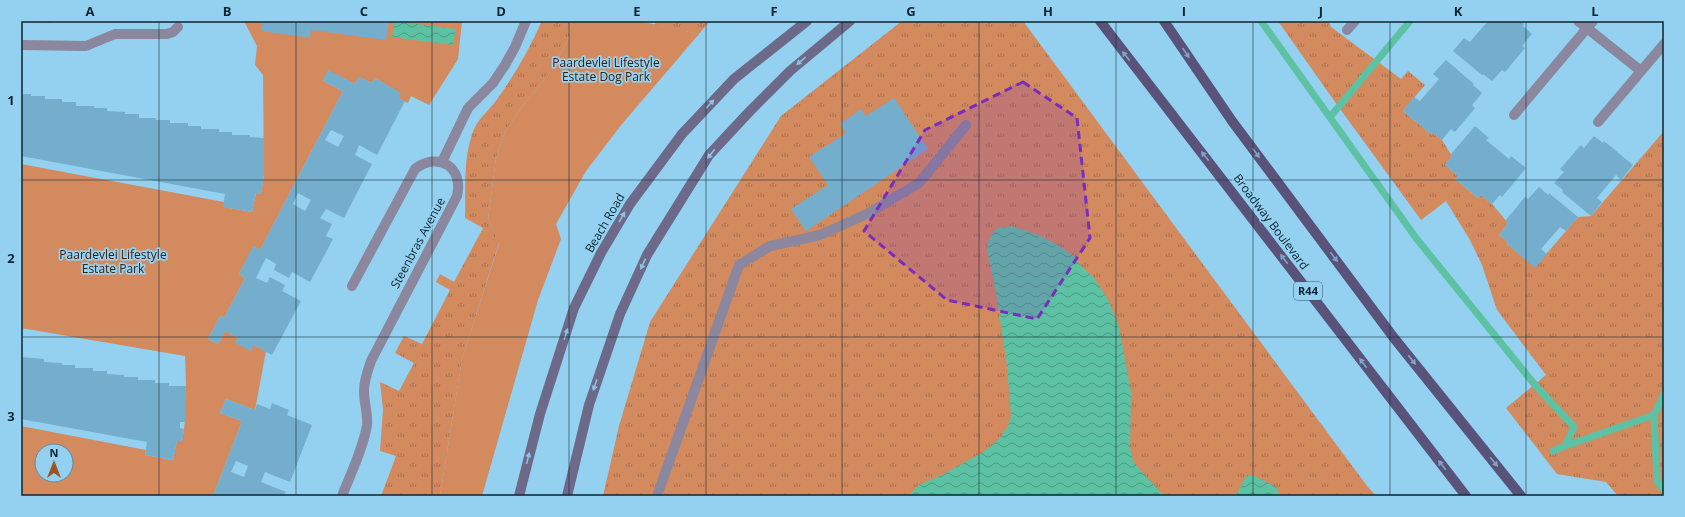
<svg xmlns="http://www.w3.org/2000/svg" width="1685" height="517" font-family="'Open Sans',sans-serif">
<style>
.grass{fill:url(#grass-tufts)}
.park{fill:#d38a5f;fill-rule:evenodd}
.water{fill:url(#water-waves)}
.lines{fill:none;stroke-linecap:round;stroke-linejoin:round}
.stream{stroke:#5cc2a3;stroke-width:7}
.building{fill:#74aecc;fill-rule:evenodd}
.service{stroke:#8a879e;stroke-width:10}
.minor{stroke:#8a879e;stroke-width:10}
.secondary{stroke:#6d6989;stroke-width:10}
.primary{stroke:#59537a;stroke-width:10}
.oneway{fill:#7fa4c6}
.oneway2{fill:#8ec1e0}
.marked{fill:#7b2cbf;fill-opacity:0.2;stroke:#7b2cbf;stroke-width:3;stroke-dasharray:8 5;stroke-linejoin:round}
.grid{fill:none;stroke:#0c2530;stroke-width:1;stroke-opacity:0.55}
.labels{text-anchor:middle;stroke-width:3.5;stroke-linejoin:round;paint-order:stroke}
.shield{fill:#94d0ef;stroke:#355869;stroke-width:1}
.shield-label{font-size:11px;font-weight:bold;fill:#0c2530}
.park-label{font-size:12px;fill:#3e200e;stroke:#94d0ef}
.street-label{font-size:12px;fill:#0c2530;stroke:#94d0ef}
.neatline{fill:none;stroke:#0c2530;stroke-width:1.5}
.grid-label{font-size:13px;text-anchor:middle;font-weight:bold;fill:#0c2530}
</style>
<defs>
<pattern id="grass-tufts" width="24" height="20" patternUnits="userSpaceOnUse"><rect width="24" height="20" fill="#d38a5f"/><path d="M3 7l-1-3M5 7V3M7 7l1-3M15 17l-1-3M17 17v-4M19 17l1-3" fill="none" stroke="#aa714f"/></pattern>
<pattern id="water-waves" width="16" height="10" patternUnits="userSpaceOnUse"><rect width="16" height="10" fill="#5cc2a3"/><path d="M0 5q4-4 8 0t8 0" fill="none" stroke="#4a9d85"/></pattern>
</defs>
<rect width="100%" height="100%" fill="#94d0ef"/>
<path class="grass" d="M542,21H572L568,40L548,75L520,109L505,132L496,158L488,219L499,243L462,359L440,496H381L396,456L380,451L383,410L380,382L399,391L414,363L395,353L404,336L422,344L450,290L436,282L440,274L454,282L483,228L465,218C466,192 463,163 471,138C477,117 487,114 498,98C515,74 530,48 542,21Z
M656,21H710L699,34L655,25Z
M902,21H1023L1367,486L1376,496H603L619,426L650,322L781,116Z
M1278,21H1329L1331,27L1401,79L1408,71L1425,85L1403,111L1431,134L1433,133L1442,140L1452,156L1445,165L1458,176L1455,179L1478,198L1481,195L1492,204L1508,223L1499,235L1508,242L1507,244L1535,267L1578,217L1591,216L1664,131V496H1618L1606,482L1557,474L1506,408L1546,375L1497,310L1482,265L1470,240L1446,201L1421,220L1335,102Z"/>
<path class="park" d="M244,21H462L458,59L429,105L411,96L408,103L398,98L400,93L375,78L372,83L359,77L355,84L328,71L323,81L343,91L260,250L254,247L239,274L245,278L224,318L220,316L208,339L218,344L225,331L238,338L235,343L254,345L266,351L255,410L226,399L220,413L242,421L213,496H21V426L146,450L145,455L173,460L177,441H182C188,413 186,384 185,356L21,328V164L224,202V207L252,212L256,193L261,194L264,174L263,75L255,65L257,46ZM42,451H66V475H42Z
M572,21H639L699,34L622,124L586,171L556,224L561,239L538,300L482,496H440L462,359L499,244L488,219L496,158L505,132L520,109L548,75L568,40Z"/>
<path class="water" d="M394,21L456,29L453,45L392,37Z
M1012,226L1038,235L1056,244L1075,257L1080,265L1094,278L1109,301L1119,327L1131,392L1130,448L1134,463L1164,496H908L919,485L944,474L983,452L999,439L1008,426L1011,416L1007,366L996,293L987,250L988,242L995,229Z
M1247,475L1255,476L1276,487L1280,496H1235Z"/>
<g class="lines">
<path class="stream" d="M1261,21L1416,238L1535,385L1574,427L1565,446
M1330,117L1410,21
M1664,394L1654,415L1657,481L1664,490
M1553,451L1565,446L1654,415"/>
</g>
<path class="building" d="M31,21H51V23L31,22Z
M263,21H389L386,40L311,30L310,38L261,31Z
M1488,21H1520L1524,24L1523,26L1532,34L1522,46L1525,48L1505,72L1502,70L1492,81L1483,74L1482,75L1453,51L1464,38L1470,42Z
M1446,60L1474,84L1473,85L1482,93L1472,105L1475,108L1455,132L1451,129L1442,140L1433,133L1431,134L1403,111L1414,97L1420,101L1439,79L1433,74Z
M328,70L355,84L359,77L372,83L375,78L401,93L398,98L405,101L377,155L359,145L355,155L372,164L344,218L326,209L320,218L332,224L326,236L333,239L310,282L292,272L289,278L274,270L276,264L266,258L256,278L267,283L270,277L285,285L282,291L301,301L272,355L254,345L251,351L235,343L238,338L225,331L218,344L208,339L220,316L224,318L245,278L239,274L253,246L260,250L343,91L323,81ZM331,130L344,136L338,147L325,140ZM298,193L311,200L305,211L293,204Z
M21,94H31V96H45V99H62V102H76V106H94V108H107V111L125,112V114H139V118H156V120H170V123H188V126H201V129H219V132H232V135H250V137L264,138V174L261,194L256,193L252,212L223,207L225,194L21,156Z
M894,98L928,149L806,231L791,209L828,185L809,157L846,133L840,124L861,109L866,116Z
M1475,126L1489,138L1486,140L1509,159L1511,156L1526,168L1502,197L1500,195L1492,204L1481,195L1478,198L1455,179L1458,176L1445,165L1452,156L1451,154Z
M1594,136L1603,143L1604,141L1633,165L1621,180L1616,175L1597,198L1602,202L1591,216L1562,192L1563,190L1554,183L1564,172L1560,169L1581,145L1584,148Z
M1539,187L1548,195L1549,193L1578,217L1566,231L1560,227L1541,249L1547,254L1535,268L1507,244L1508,242L1499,235L1508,223L1505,221L1525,197L1528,199Z
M21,357L44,359V362L62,363V365H75V368H93V371H107V374L124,375V377H138V380H155V383H169V386H186V422H180V428L184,429L182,442L177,441L173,460L145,455L147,442L21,419Z
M226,399L255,410L257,404L270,409L272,403L289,410L287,415L312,425L290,482L265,472L261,482L286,492L284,496H213L242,421L220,413ZM236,461L248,466L244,477L231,472Z"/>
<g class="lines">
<path class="service" d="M21,45L86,46L115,34H167L173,32L178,27
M657,496L739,265L770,246L820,235L867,214L919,183L966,125"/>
<path class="minor" d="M1578,21L1641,71
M1347,30L1355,21
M1514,115L1593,21
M1598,122L1664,44
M442,162L468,108L493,83L505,65L515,47L526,21
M342,496C351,473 363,449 367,425C368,413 364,403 364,391C364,380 368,370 371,361L457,196C464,167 438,151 415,169L352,286"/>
<path class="secondary" d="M519,496L540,414L574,308L601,253L630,204L682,134L734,79L807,21
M567,496L589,405L620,314L647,255L709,155L750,111L790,71L850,21"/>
<path class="primary" d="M1100,21L1466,496
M1164,21L1232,121L1394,338L1521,496"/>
</g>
<defs><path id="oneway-solid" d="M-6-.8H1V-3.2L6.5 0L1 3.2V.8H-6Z"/></defs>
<g class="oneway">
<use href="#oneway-solid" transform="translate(1186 53) rotate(56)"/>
<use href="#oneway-solid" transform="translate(1126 56) rotate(-128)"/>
<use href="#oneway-solid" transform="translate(1256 153) rotate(53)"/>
<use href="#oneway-solid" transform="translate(1205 156) rotate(-128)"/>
<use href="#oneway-solid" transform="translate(1334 257) rotate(53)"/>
<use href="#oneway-solid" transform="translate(1284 259) rotate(-127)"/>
<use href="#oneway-solid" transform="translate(1412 360) rotate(51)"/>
<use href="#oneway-solid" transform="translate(1363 363) rotate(-127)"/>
<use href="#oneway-solid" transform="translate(1494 462) rotate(51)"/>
<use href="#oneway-solid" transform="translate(1442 465) rotate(-128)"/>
</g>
<g class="oneway2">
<use href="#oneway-solid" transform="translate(801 61) rotate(140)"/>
<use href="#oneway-solid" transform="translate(710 104) rotate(-47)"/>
<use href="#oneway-solid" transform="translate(711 154) rotate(128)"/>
<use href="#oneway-solid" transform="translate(622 217) rotate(-60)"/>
<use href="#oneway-solid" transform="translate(643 264) rotate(115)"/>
<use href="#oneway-solid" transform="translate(566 334) rotate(-72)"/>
<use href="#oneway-solid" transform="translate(595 385) rotate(109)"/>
<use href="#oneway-solid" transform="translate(528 458) rotate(-76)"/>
</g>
<path class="marked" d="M1023,82L1077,118L1090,238L1037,319L947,300L864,231L925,130Z"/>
<path class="grid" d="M159,21V496M296,21V496M432,21V496M569,21V496M706,21V496M842,21V496M979,21V496M1116,21V496M1253,21V496M1390,21V496M1526,21V496M21,180H1664M21,337H1664"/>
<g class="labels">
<rect class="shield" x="1294" y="282" width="28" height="18" rx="3"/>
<g class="shield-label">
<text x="1308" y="295">R44</text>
</g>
<g class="park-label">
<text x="606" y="67">Paardevlei Lifestyle<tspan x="606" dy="14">Estate Dog Park</tspan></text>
<text x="113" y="259">Paardevlei Lifestyle<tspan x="113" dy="14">Estate Park</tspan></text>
</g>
<g class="street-label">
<text transform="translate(1271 222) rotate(53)" y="4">Broadway Boulevard</text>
<text transform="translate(605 223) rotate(-60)" y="4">Beach Road</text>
<text transform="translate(418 243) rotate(-62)" y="4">Steenbras Avenue</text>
</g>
</g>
<rect width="1685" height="517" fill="none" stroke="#94d0ef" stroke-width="44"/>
<g transform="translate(54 463)"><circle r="19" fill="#94d0ef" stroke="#5e8ca3"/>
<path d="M0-3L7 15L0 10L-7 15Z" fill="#995428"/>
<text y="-6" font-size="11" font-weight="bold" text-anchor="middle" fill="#0c2530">N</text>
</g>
<rect x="22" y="22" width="1641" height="473" class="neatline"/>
<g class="grid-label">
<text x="90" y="16">A</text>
<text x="227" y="16">B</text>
<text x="364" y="16">C</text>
<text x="501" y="16">D</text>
<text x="637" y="16">E</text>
<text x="774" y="16">F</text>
<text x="911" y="16">G</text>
<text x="1048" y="16">H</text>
<text x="1184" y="16">I</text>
<text x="1321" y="16">J</text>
<text x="1458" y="16">K</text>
<text x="1595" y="16">L</text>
<text x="11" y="105">1</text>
<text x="11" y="263">2</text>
<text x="11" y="421">3</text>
</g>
</svg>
